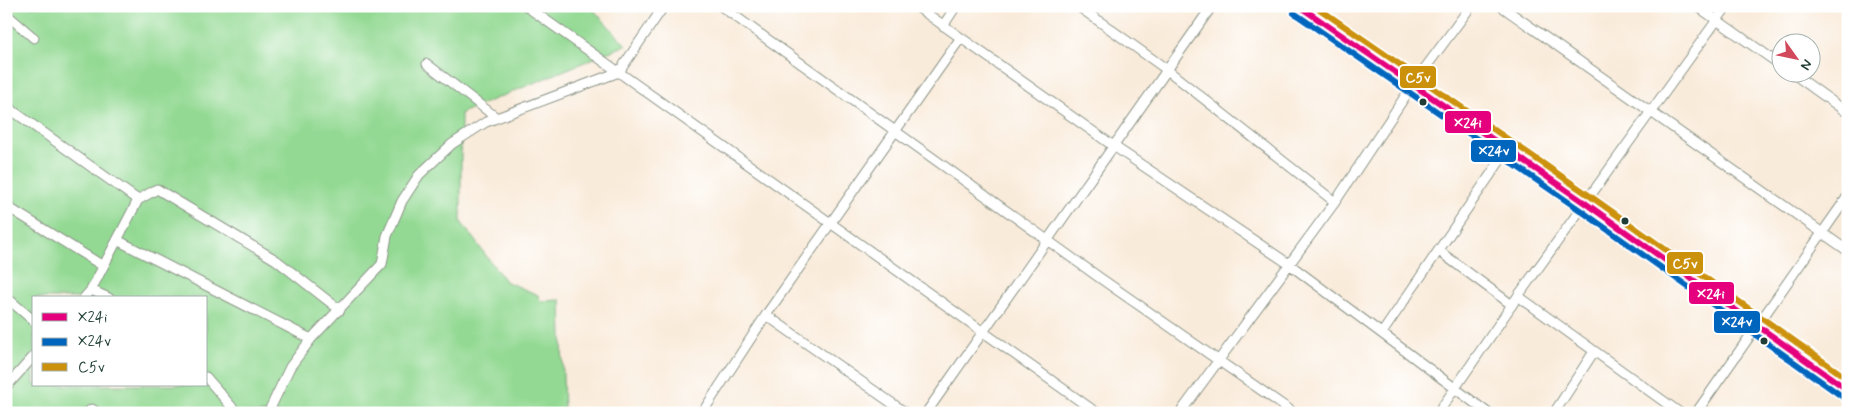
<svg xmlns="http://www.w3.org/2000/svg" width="1854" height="419" font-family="Mynerve,sans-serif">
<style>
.green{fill:#93d993;stroke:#598b64;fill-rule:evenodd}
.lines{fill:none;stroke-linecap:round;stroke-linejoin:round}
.minor-casing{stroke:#8c9487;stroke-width:11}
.tertiary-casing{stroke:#8c9487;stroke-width:14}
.minor{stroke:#fff;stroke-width:9}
.tertiary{stroke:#fff;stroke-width:11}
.bus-1-casing{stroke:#fff;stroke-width:10}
.bus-2-casing{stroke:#fff;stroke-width:10}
.bus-3-casing{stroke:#fff;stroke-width:10}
.bus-1{stroke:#e5007d;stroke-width:6}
.bus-2{stroke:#0065bd;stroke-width:6}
.bus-3{stroke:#cc910a;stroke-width:6}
.bus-dot{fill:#1f3d34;stroke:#fff;stroke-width:2}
.line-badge{stroke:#fff;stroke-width:2}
.badge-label{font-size:14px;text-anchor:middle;font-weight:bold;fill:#fff}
</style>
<rect width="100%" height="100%" fill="#fff"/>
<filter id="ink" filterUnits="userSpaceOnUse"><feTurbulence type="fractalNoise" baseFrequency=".02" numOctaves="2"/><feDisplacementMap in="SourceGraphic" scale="10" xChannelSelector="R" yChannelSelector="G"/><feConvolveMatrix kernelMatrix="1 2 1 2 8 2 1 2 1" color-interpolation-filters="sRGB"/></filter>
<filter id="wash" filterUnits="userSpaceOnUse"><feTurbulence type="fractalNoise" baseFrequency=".0096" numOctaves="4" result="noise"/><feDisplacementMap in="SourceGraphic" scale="20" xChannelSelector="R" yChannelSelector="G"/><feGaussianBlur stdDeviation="1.12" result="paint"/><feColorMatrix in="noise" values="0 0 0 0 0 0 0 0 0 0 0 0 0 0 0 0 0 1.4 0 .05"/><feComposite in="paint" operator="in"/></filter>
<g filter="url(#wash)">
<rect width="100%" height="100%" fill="#f9ebda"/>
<path class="green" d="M6,6H590L626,45L461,113V222L505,281L538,295L540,301L561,300L564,413H6ZM34,298H206V385H34Z"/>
</g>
<g filter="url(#ink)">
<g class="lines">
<defs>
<path id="minor" d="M526,6L1097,413
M721,6L1100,278L1294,413
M916,6L1112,145L1289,264L1488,413
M1078,6L1166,69L1335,202
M1501,6L1848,251
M1697,6L1782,66
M6,14L34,38
M943,26L956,6
M427,64L497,118
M1791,72L1848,113
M6,106L138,200
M6,206L103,266
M117,240L311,339
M1439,251L1512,305
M91,290L109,298
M1518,296L1680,413
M6,297L34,321
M84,298L91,290L138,200L157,189L276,260L340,310
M766,315L906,413
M1382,333L1508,149
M206,377L237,413
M6,387L34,356
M86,413L92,409L98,413
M268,413L290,367L311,339L382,264L387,236L402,201L419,175L452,144L486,122L619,72L664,6
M702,413L766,315L960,39
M926,413L1212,6
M1180,413L1335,202L1414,83L1471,6
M1438,413L1518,296L1727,6
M1554,413L1593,353
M1696,413L1848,196"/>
<path id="tertiary" d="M1299,6L1585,203L1848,390"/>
</defs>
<use href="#minor" class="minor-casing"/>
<use href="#tertiary" class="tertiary-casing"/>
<use href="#minor" class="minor"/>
<use href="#tertiary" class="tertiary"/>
<defs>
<path id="bus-1" d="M1299,6L1585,203L1848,390"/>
<path id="bus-2" d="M1294,13L1580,210L1843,397"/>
<path id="bus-3" d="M1315,6L1590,196L1848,379"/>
</defs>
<use href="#bus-1" class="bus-1-casing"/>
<use href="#bus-2" class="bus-2-casing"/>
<use href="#bus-3" class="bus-3-casing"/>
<use href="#bus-1" class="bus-1"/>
<use href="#bus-2" class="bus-2"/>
<use href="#bus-3" class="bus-3"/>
</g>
</g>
<g class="bus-dot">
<circle cx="1423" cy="102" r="4.5"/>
<circle cx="1625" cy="221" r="4.5"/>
<circle cx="1764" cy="341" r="4.5"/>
</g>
<g class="line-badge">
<rect x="1399" y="65" width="38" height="24" rx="5" fill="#cc910a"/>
<rect x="1444" y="110" width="48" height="24" rx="5" fill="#e5007d"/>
<rect x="1470" y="139" width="47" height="24" rx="5" fill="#0065bd"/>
<rect x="1666" y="251" width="38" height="24" rx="5" fill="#cc910a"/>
<rect x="1688" y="281" width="47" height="24" rx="5" fill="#e5007d"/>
<rect x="1713" y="310" width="48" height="24" rx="5" fill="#0065bd"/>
</g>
<g class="badge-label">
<text x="1418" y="82">C5v</text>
<text x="1468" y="127">X24i</text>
<text x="1494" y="155">X24v</text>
<text x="1685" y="268">C5v</text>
<text x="1711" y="298">X24i</text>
<text x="1737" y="326">X24v</text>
</g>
<rect width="1854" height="419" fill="none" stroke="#fff" stroke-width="25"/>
<rect x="32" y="296" width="175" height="90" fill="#ffffff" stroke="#a5b1ae"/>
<rect x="42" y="313" width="25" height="8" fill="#e5007d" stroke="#a5b1ae"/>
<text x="78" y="322" font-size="15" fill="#1f3d34">X24i</text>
<rect x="42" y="338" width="25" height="8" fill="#0065bd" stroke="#a5b1ae"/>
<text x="78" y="346" font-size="15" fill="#1f3d34">X24v</text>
<rect x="42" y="363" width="25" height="8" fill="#cc910a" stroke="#a5b1ae"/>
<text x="78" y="372" font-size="15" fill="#1f3d34">C5v</text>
<g transform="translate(1796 58) rotate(123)"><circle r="24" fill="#ffffff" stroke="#a5b1ae"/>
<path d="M0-4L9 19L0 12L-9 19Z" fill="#d1495b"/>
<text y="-8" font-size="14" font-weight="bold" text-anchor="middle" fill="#1f3d34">N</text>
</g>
</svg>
